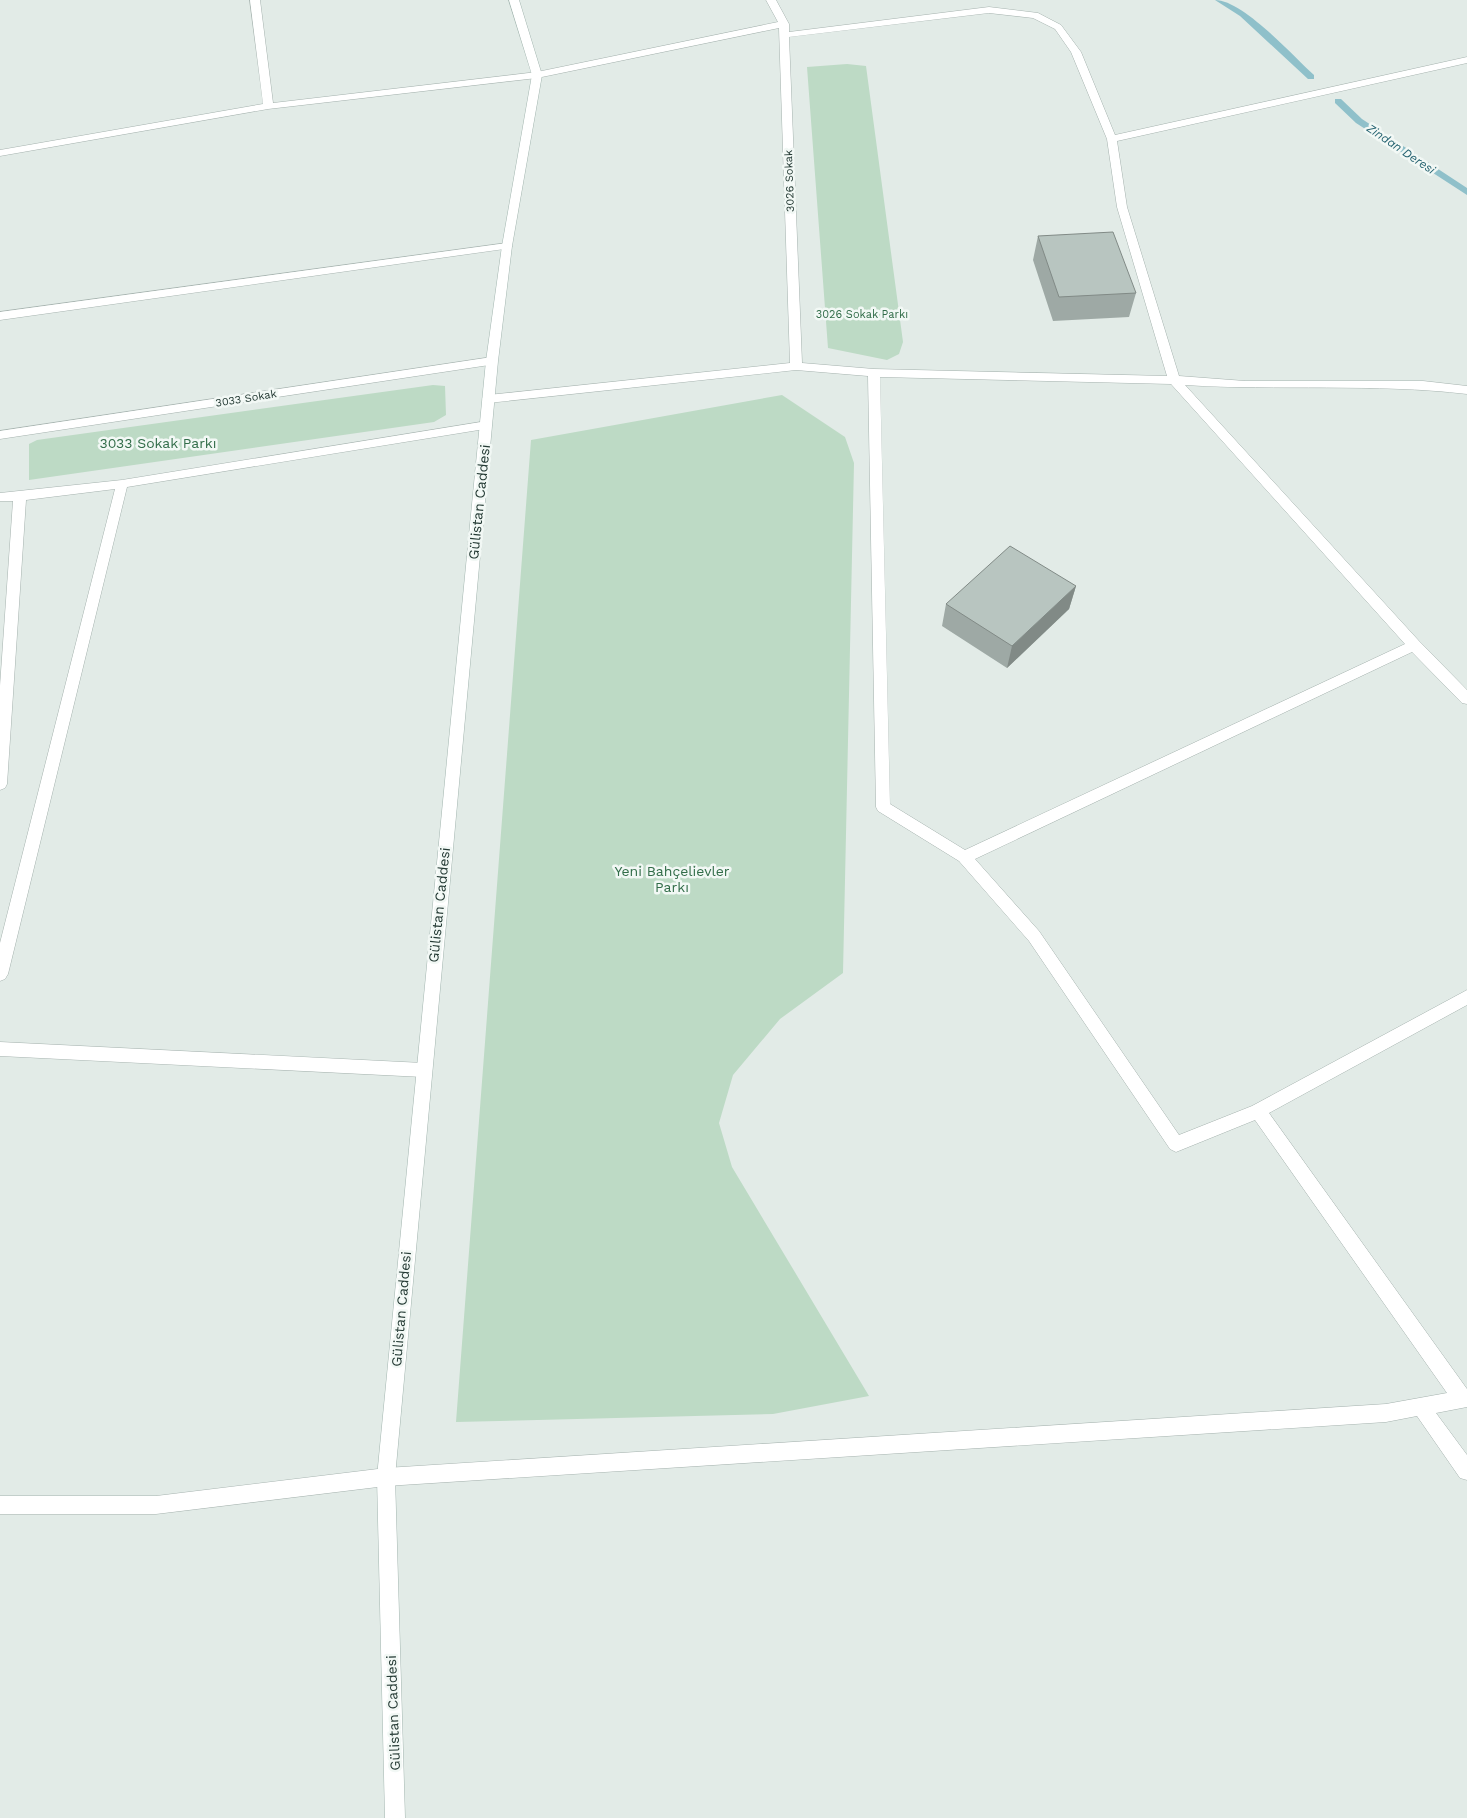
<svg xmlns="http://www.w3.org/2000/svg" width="1467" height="1818" font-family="'Work Sans',sans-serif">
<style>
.green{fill:#bddac5}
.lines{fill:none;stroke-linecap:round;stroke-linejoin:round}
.stream{fill:#8fc0ca;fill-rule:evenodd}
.street-casing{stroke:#a5b2ae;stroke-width:1}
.secondary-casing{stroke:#a2b5af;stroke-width:1}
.street{fill:#fff;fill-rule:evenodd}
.secondary{fill:#fff;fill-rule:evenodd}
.wall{fill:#9ea9a5}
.shaded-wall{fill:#818a86}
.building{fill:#b8c5c0;stroke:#818a86}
.labels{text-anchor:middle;stroke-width:5;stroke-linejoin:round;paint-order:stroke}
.far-street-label{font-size:11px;fill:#243a34;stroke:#f2f8f5}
.far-park-label{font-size:11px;fill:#326d49;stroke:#f2f8f5}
.far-water-label{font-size:12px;font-style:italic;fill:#246270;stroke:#f2f8f5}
.park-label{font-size:14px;fill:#326d49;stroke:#f2f8f5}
.street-label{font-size:14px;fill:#243a34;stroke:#f2f8f5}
</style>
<rect width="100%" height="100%" fill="#e2ebe7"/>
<path class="green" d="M847,64L866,66L903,342L899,354L887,360L828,348L807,67Z
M433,385L445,386L446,415L434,422L29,480V444L37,440Z
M782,395L845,437L854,463L843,973L780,1019L733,1075L719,1123L732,1167L869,1396L773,1414L456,1422L531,440Z"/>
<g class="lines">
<path class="stream" d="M1215,0C1243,0 1293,56 1314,75V79H1308L1240,16Z
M1335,99H1341L1362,119L1467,188V195L1356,123L1335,103Z"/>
<defs>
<path id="street" d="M250,0H260L273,103L537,72L778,22L766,0H776L789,24V32L989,7L1038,13L1061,25L1081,52L1115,135L1467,57V63L1117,141L1127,207L1179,376L1245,381H1423L1467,386V394C1374,383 1279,391 1185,385L1419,641L1467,690V704L1462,703L1412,652L975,859L1039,931L1179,1135L1252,1106L1467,990V1005L1269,1113L1467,1389V1407L1436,1413L1467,1455V1480L1460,1478L1417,1416L1386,1422L386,1486L156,1514H0V1496H156L386,1468L1386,1404L1447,1393L1255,1120L1176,1152L1170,1149L1029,941L959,861L878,811L876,807L868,376L796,370L488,403L482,399L488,395L790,363L779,28L537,78L268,109L0,156V150L263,104ZM989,13L1033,18L1055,29L1071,52L1107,139L1117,207L1167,376L874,369L802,363L789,37ZM880,377L1171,384L1405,644L965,850L890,804Z
M507,243L512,246L511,248L0,320V312Z
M492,357L496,358V364L0,439V431Z
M487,421L491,422V428L127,487L8,974L5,979L0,981V943L115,489L26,500L7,784L5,788L0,790V686L13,501H0V493L122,480Z
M0,1042L423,1063L429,1065L431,1070L429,1075L423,1077L0,1056Z"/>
<path id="secondary" d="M509,0H519L542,75L512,246L498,361L395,1477L405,1818H385L377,1477L486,361L502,246L532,75Z"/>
</defs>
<use href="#street" class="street-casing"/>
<use href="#secondary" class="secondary-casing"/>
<use href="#street" class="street"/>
<use href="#secondary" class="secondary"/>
</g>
<path class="wall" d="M1038,236L1136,293L1129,317L1053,321L1033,260Z
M1076,586L1069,609L1007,668L942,626L946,604Z"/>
<path class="shaded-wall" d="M1076,586L1069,609L1007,668L1012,646Z"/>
<path class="building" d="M1113,232L1136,293L1059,297L1038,236Z
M1010,546L1076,586L1012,646L946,604Z"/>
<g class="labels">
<g class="far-street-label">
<text transform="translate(789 181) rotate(-92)" y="4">3026 Sokak</text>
<text transform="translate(246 398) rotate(-9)" y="4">3033 Sokak</text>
</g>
<g class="far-park-label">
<text x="862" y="318">3026 Sokak Parkı</text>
</g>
<g class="far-water-label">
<text transform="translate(1401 149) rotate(34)" y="4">Zindan Deresi</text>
</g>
<g class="park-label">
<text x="158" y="448">3033 Sokak Parkı</text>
<text x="672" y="876">Yeni Bahçelievler<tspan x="672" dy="16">Parkı</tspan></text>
</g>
<g class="street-label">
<text transform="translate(479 502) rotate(-84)" y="5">Gülistan Caddesi</text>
<text transform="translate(439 905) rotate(-84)" y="5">Gülistan Caddesi</text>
<text transform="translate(401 1309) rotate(-85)" y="5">Gülistan Caddesi</text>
<text transform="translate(393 1713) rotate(-92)" y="5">Gülistan Caddesi</text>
</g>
</g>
</svg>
